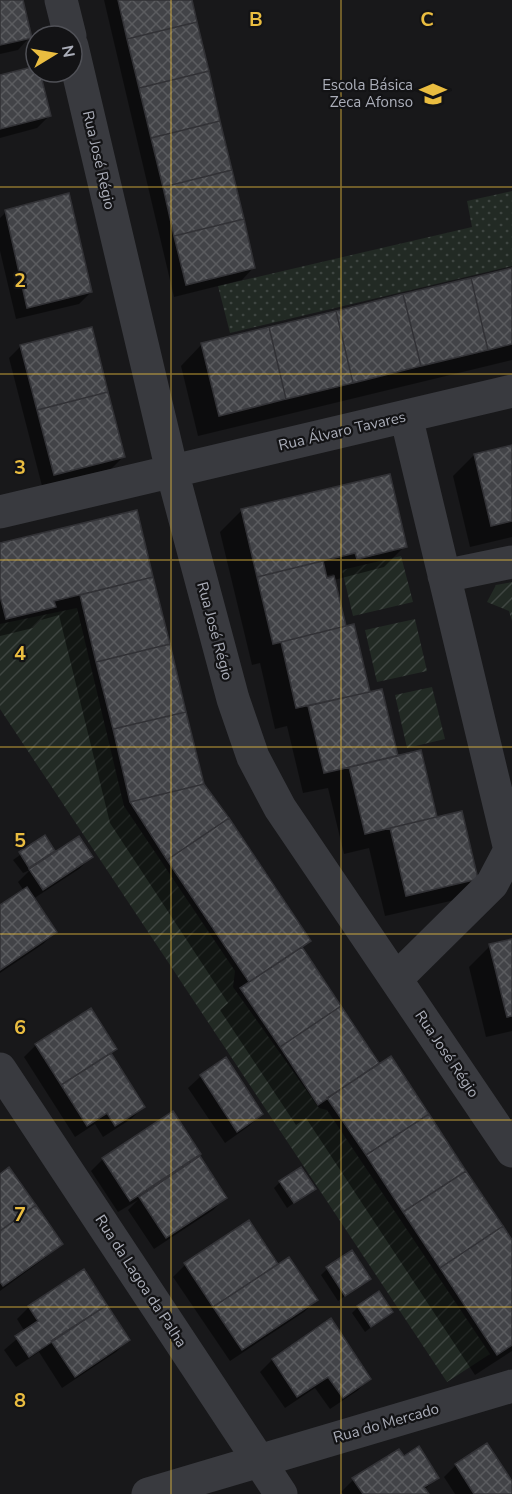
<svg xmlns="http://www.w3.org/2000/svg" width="512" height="1494" font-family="'Nunito Sans',sans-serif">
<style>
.grass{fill:url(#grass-dots)}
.garden{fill:url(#garden-furrows)}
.shadow{fill:#0007;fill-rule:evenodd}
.building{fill:url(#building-cross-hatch);stroke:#323236;stroke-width:1.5}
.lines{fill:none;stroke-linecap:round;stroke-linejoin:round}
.minor{stroke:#393a3f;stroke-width:33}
.grid{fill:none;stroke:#eabd40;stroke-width:1.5;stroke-opacity:0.55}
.labels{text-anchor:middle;stroke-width:4.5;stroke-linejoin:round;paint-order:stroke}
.poi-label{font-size:15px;fill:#abaeb9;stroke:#131315;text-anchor:end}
.street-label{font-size:15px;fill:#abaeb9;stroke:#131315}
.grid-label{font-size:20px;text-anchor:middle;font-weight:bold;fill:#eabd40;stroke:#131315;stroke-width:4.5;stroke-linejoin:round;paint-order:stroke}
</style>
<defs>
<pattern id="grass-dots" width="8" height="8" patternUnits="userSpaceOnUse" patternTransform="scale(1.5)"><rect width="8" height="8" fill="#222a24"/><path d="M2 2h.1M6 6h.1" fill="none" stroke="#3f4642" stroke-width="1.8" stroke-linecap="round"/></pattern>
<pattern id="garden-furrows" width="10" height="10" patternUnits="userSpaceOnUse" patternTransform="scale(1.5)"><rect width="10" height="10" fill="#222a24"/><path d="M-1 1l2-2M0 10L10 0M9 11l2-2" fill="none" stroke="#3f4642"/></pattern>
<pattern id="building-cross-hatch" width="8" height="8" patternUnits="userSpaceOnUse" patternTransform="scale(1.5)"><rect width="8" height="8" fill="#424347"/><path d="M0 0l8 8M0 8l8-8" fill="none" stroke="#5b5c5f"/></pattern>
</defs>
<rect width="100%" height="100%" fill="#18181a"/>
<path class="grass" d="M512,191V266L230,333L218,286L472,227L467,201Z"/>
<path class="garden" d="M401,556L413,602L353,616L342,570Z
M512,582V621L509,611L487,602L496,585Z
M77,608L124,806L235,971L233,987L319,1108L327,1110L490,1354L447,1382L0,709V624Z
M415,619L427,671L377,682L365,630Z
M432,687L445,739L407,748L395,695Z"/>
<path class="shadow" d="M0,0H21L30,37L18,50L0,54Z
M104,0H191L254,267L242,280L174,297Z
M36,68L49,116L37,128L0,138V77Z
M6,212L91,292L79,304L16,319L0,251V218Z
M512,269V360L198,436L181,366L202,344Z
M21,346L123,457L111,469L42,486L9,358Z
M512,446V537L470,547L453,476L474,455Z
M241,511L405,546L384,567L334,580L345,628L368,694L396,758L476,879L455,900L385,916L369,848L344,854L328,788L303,793L287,726L275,729L260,663L252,665L220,532ZM334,574L335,577L325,580V576Z
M136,512L202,784L309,941L301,948L379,1065L512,1243V1351L475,1375L306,1118L296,1125L220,1010L228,1003L110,823L59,615L41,620L33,628L0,636V545Z
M45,837L53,851L47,857H91L79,869L33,899L55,932L43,944L0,973V907L24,891L18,882L30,870L23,873L13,860Z
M512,940V1031L486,1037L469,967L490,946Z
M36,1045L115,1049L109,1054L143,1107L131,1119L103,1137L95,1124L75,1137L24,1057Z
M201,1076L261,1114L249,1126L225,1143L188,1088Z
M172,1113L199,1154L189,1164L225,1198L213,1210L154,1249L128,1210L138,1200L118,1212L91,1171L103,1159Z
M0,1176L61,1243L49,1255L0,1291Z
M280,1182L314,1188L287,1208L274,1188Z
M249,1223L277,1266L316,1300L304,1312L230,1361L173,1277L185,1265Z
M327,1269L369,1279L338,1301L321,1275Z
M29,1307L128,1340L116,1352L62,1388L39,1352L16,1367L4,1350L25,1332L17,1319Z
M358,1307L391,1312L365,1332L352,1313Z
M331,1321L369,1379L357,1391L330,1409L315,1388L285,1408L260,1372L272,1360Z
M404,1458L437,1478L424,1490L427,1494H343L341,1492L353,1480Z
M456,1465L512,1484V1494H455L444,1477Z"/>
<path class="building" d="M0,0H23L32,38L0,45Z
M118,0H192L197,22L127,39Z
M197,22L209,71L139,88L127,39Z
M36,66V72H40L51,116L0,129V75Z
M209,71L220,121L151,138L139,88Z
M220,121L232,170L163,187L151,138Z
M232,170L244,219L174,236L163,187Z
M69,193L92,292L27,308L5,210Z
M244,219L255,268L186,285L174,236Z
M512,268V344L488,350L471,278Z
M471,278L488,350L421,366L403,294Z
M403,294L421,366L353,383L336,311Z
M336,311L353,383L286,399L269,327Z
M92,327L108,392L37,410L20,345Z
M269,327L286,399L219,416L201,343Z
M108,392L125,457L54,475L37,410Z
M512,445V521L491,526L474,454Z
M390,474L407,547L357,559L355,553L257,577L241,509Z
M137,510L153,577L54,601L56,607L6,619L0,596V543Z
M323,561L327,578L334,576L346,626L273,644L257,577Z
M153,577L170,644L96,662L80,595Z
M354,624L370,692L296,708L281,642Z
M170,644L186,712L113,729L96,662Z
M382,689L398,756L324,773L308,706Z
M186,712L204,784L130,802L113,729Z
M421,750L437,817L365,834L349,767Z
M204,784L229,818L167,860L130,802Z
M462,811L478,879L406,896L390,828Z
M229,818L311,941L249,982L167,860Z
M45,835L55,851L29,868L19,852Z
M79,836L93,857L43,890L29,869Z
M27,887L57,932L0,970V905Z
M512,939V1016L507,1017L489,944Z
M302,947L341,1006L280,1047L240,988Z
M341,1006L379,1063L318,1105L280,1047Z
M91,1008L117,1049L61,1085L35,1044Z
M111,1053L145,1107L115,1126L107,1113L87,1126L61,1085Z
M391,1056L429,1114L366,1155L327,1098Z
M226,1057L263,1114L237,1132L200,1075Z
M173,1111L201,1154L130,1201L102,1158Z
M429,1114L466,1171L403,1212L366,1155Z
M200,1156L227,1198L166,1238L139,1197Z
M9,1167L36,1205L0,1231V1174Z
M301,1167L316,1189L294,1203L279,1181Z
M466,1171L503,1226L440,1268L403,1212Z
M36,1205L63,1244L3,1286L0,1282V1231Z
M249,1220L278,1264L213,1307L184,1263Z
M503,1226L512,1240V1345L497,1355L440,1268Z
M352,1250L371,1279L345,1296L326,1267Z
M289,1257L318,1300L242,1350L213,1307Z
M84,1269L107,1305L29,1357L15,1336L38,1321L28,1306Z
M379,1291L393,1312L371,1327L357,1306Z
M107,1305L130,1340L75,1377L51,1341Z
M331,1318L371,1379L343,1398L328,1377L297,1397L272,1359Z
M487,1443L512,1481V1494H474L455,1464Z
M419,1446L439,1478L424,1487L429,1494H363L352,1478L399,1449L404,1456Z"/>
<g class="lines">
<path class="minor" d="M61,0L70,36
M72,46L172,471L233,699L253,757L280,808L512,1151
M406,416L510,850L512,849
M0,512L512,391
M444,576L512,562
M396,979L492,884L510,850
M0,1069L281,1494
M148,1494L512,1386"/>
</g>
<path class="grid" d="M171,0V1494M341,0V1494M0,187H512M0,374H512M0,560H512M0,747H512M0,934H512M0,1120H512M0,1307H512"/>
<defs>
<symbol id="school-bare" viewBox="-9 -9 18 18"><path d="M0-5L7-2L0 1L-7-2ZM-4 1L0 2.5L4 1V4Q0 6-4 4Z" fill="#eabd40" stroke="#131315" stroke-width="2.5" paint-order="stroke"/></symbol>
</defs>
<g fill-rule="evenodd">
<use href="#school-bare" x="414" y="75" width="38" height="38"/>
</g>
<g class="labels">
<g class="poi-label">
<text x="413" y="90">Escola Básica<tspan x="413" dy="17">Zeca Afonso</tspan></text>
</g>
<g class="street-label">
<text transform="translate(99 160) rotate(77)" y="5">Rua José Régio</text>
<text transform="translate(342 431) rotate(-13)" y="5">Rua Álvaro Tavares</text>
<text transform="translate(215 631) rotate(75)" y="5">Rua José Régio</text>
<text transform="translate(447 1054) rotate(56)" y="5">Rua José Régio</text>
<text transform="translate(141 1281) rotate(57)" y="5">Rua da Lagoa da Palha</text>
<text transform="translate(386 1423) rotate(-16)" y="5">Rua do Mercado</text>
</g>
</g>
<g class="grid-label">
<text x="256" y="26">B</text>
<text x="427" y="26">C</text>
<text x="20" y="287">2</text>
<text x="20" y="474">3</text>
<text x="20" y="660">4</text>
<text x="20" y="847">5</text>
<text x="20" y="1034">6</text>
<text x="20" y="1221">7</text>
<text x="20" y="1407">8</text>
</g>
<g transform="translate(54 54) rotate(79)"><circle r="28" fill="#131315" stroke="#505157" stroke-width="1.5"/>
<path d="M0-4.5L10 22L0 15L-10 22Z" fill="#eabd40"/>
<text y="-9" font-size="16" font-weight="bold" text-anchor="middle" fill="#abaeb9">N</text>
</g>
</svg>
